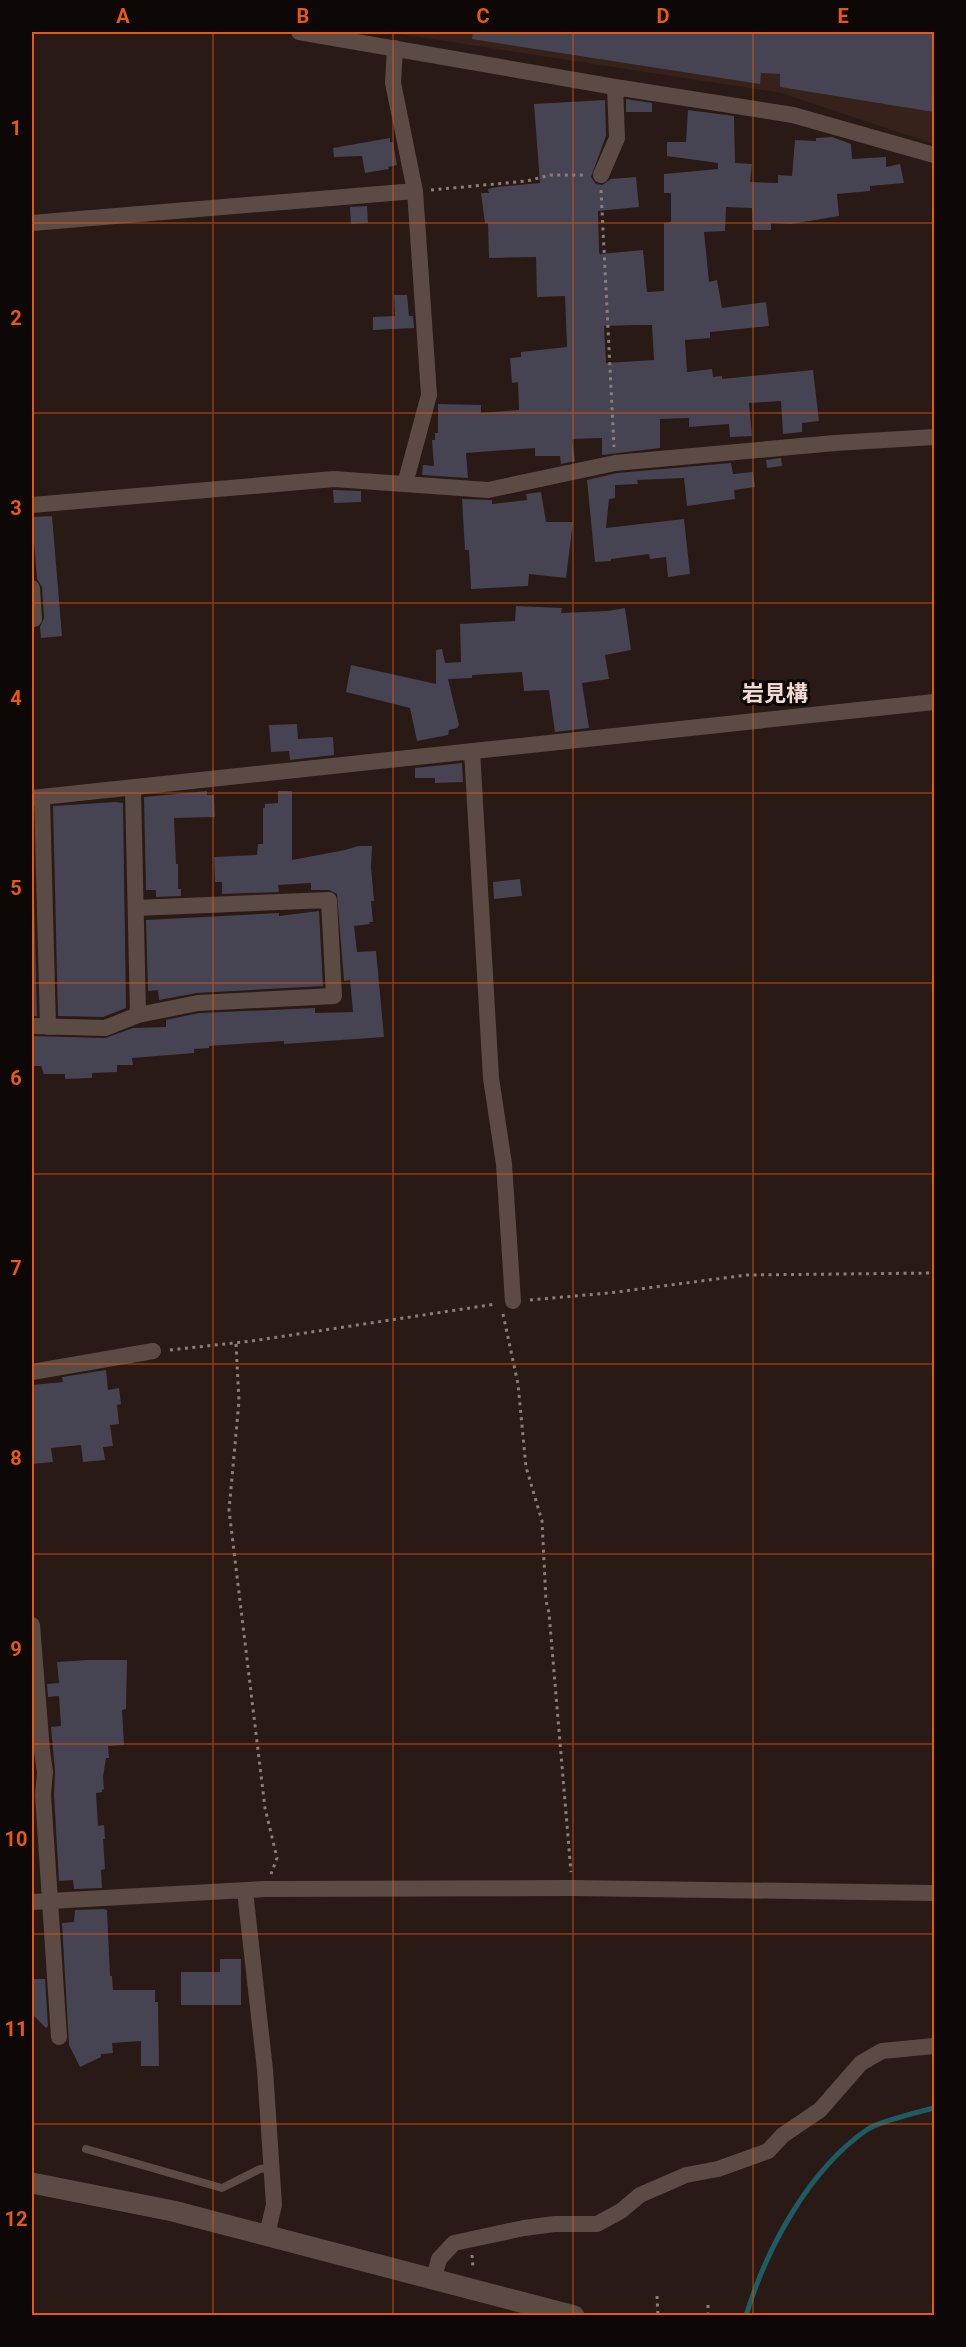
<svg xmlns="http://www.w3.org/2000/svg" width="966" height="2347" font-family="Roboto,'Noto Sans JP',sans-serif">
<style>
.built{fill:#37221b}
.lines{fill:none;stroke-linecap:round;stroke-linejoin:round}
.stream{stroke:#1f5b63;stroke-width:5}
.building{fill:#464352;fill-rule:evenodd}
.path{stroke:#8b7e7a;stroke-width:3;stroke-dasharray:3 4.5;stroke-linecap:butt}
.service{stroke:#5c4b45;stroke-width:8}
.minor{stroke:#5c4b45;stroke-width:16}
.tertiary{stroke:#5c4b45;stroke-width:21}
.grid{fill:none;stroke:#e8590c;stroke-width:1.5;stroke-opacity:0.55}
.labels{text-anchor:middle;stroke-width:6;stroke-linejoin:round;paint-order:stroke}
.quarter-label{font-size:22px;font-weight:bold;fill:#f0dbd3;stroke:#0d0705}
.neatline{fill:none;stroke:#e8590c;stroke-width:2}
.grid-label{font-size:20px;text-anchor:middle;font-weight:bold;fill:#e8590c}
</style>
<rect width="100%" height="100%" fill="#291a15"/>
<path class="built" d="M387,32H934V144L782,93Z"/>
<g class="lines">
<path class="stream" d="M746,2316C766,2249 809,2169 868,2129C881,2121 919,2112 934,2108"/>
</g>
<path class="building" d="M473,32H934V112L780,87V74L761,73L760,84L472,39Z
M626,99L652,103V112H626Z
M605,100L606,136L591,177L596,184L602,185L611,179L636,177L639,207L598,211L599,252L600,254L643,250L647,292L664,291V223L671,222V193H664V174L718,169V163L667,156V142H686L688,110L734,116L735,163L752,164L750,182L778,183V175L792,176L795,140L816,141V138L832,137L851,144L852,159L886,157V167L900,164L904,183L870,186V191L837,194L839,216L791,224L771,223V230H753L752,208L726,207L725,231L704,232L709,282L717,280L722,308L766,302L769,326L710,332V338L685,340L687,372L712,369L713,377L722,376V379L813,370L819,421L802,423V432L783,434L781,401L749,403L752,436L730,437L729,424L689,427V418L660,419V448L602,455V438L572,439L575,461L561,464L560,456H535V448L466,453L468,478L422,475L423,465L434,466L432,440H435V433H438V404L481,405V413L519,410L518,382L512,383L510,358L521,357V352L567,347L565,296L537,297L536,257L489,258L488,223H485L481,193H489L488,189L497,187L540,183L534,104ZM636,325H652L654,360L606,363L604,326Z
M390,138V142H393L397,165L388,167L389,169L365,173L362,156L334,157L333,148Z
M367,206L368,223L351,224L350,207Z
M394,295H407L409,316H413L414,328L373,330V317L395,316Z
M781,458L782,466L767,468L766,460Z
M731,463L733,474L753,472L755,487L734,490L735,499L687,506L684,478L637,480L638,484L615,485V498L609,499L606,528L684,519L690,574L668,577L666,557L650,559L649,554L611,559V561L595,562L587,480L617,473Z
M333,490L361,491V502L334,503Z
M541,492L546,522H573L566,578L529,574L528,586L471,589L469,550H465L462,499L492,500V504L527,500L526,494Z
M52,516L62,636L41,638L40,627L44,618L42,587L37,579L32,517Z
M516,606L562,608L561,613L608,611L625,608L631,650L605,655L609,679L582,683L589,728L555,732L549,690L524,691L522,672L472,675V678L448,679L459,725L457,728L449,730L448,735L417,741L410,708L346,692L351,665L436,684V650L442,649L445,663L461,662L460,624L515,621Z
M297,724L298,739L333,737L334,755L290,760L289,751L271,752L269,725Z
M462,763L463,782L435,783V778H415V768Z
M207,791V795H214L215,817L174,818L176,864H178V889H181V896L156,897V890H146L144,797Z
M278,791H292V860L345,850L358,846H372L371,867L374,901H371L373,922H369L370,924L354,926L357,952L376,951L384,1037L284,1044V1041L209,1046V1048L194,1049V1053L132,1058L133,1065H117V1072L92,1073V1078L65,1079V1074H44L41,1066H32V1036L105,1038L133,1028L166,1027V1020L199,1013L315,1008V1013L353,1012L350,980L344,981L337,894L329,890H311V883L278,885L279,892L222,894V882H215L214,857L257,855L258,844H263V808H265V804L278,803Z
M116,802L123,803L126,1008L103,1017L58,1016L53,806Z
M32,808L37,1016H32Z
M520,879L522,896L494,899L493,882Z
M319,911L323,986L197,993L159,1000L158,990L148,991L146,920L279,913V916Z
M106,1370L108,1390L119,1388L121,1404L117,1405L119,1424L110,1425L113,1446L103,1447L105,1460L83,1462L81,1445L51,1448L53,1462L32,1464V1385L63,1382L62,1377Z
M88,1660H127L126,1709L122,1710L124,1745L108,1746L109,1758H106L103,1777L104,1789L102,1790V1792L96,1793L98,1826L104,1825L105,1839H103L105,1869L101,1870L102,1888L74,1889L73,1880L59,1881L54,1795L55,1771L51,1727L61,1726L59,1696L48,1697L47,1684L59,1683L57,1662Z
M104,1909L107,1910L110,1976H112L113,1990H155V2002H158L159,2066H141V2041L112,2043L113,2053L101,2054V2057L80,2067L69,2045L62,1923L74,1922L75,1910Z
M220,1959H241V2005H181V1972H220Z
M32,1979H45L48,2026L46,2028L32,2014Z"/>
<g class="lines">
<path class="path" d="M431,190L527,181L550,175H586
M601,190L614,447
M530,1300L609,1293L747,1275L934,1273
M503,1314L518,1384L526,1467L542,1521L546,1601L549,1613L571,1872
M236,1344L239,1401L229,1510L265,1808L277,1858L271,1874
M170,1350L252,1341L496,1304
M472,2255L473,2268
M657,2296L658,2316
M708,2305V2316"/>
<path class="service" d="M86,2149L222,2188L260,2169L271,2168"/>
<path class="minor" d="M299,32L615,87L793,115L934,155
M395,48L393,83L415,191L429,395L405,484
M601,175L617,138L615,87
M32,223L415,191
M32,505L334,479L488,490L615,463L835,443L934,437
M32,588L34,619
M472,751L491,1078L504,1164L513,1301
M133,789L138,1015
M42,797L48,1027
M32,798L934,702
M32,1026L105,1028L138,1015L198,1003L334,996L329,900L136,908
M32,1372L153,1351
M32,1625L42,1751L45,1772L43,1795L59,2037
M245,1891L265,2070L274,2205L267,2234
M32,1902L265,1889L573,1888L934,1893
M434,2278L439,2259L454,2243L524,2228L555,2224H597L621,2211L640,2195L686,2175L718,2169L768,2151L783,2135L820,2110L861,2063L882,2051L934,2046"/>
<path class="tertiary" d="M32,2183L173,2211L574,2316"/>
</g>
<path class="grid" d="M213,32V2316M393,32V2316M573,32V2316M753,32V2316M32,223H934M32,413H934M32,603H934M32,793H934M32,983H934M32,1174H934M32,1364H934M32,1554H934M32,1744H934M32,1934H934M32,2124H934"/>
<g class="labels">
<g class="quarter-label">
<text x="775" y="701">岩見構</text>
</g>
</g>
<rect width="966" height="2347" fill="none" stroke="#0d0705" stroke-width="66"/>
<rect x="33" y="33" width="900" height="2281" class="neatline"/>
<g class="grid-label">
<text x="123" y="23">A</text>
<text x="303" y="23">B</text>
<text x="483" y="23">C</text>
<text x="663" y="23">D</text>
<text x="843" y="23">E</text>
<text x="16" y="135">1</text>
<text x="16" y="325">2</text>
<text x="16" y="515">3</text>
<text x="16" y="705">4</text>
<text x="16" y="895">5</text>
<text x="16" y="1085">6</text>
<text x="16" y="1275">7</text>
<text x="16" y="1465">8</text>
<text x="16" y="1656">9</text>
<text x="16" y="1846">10</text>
<text x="16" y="2036">11</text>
<text x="16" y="2226">12</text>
</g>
</svg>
